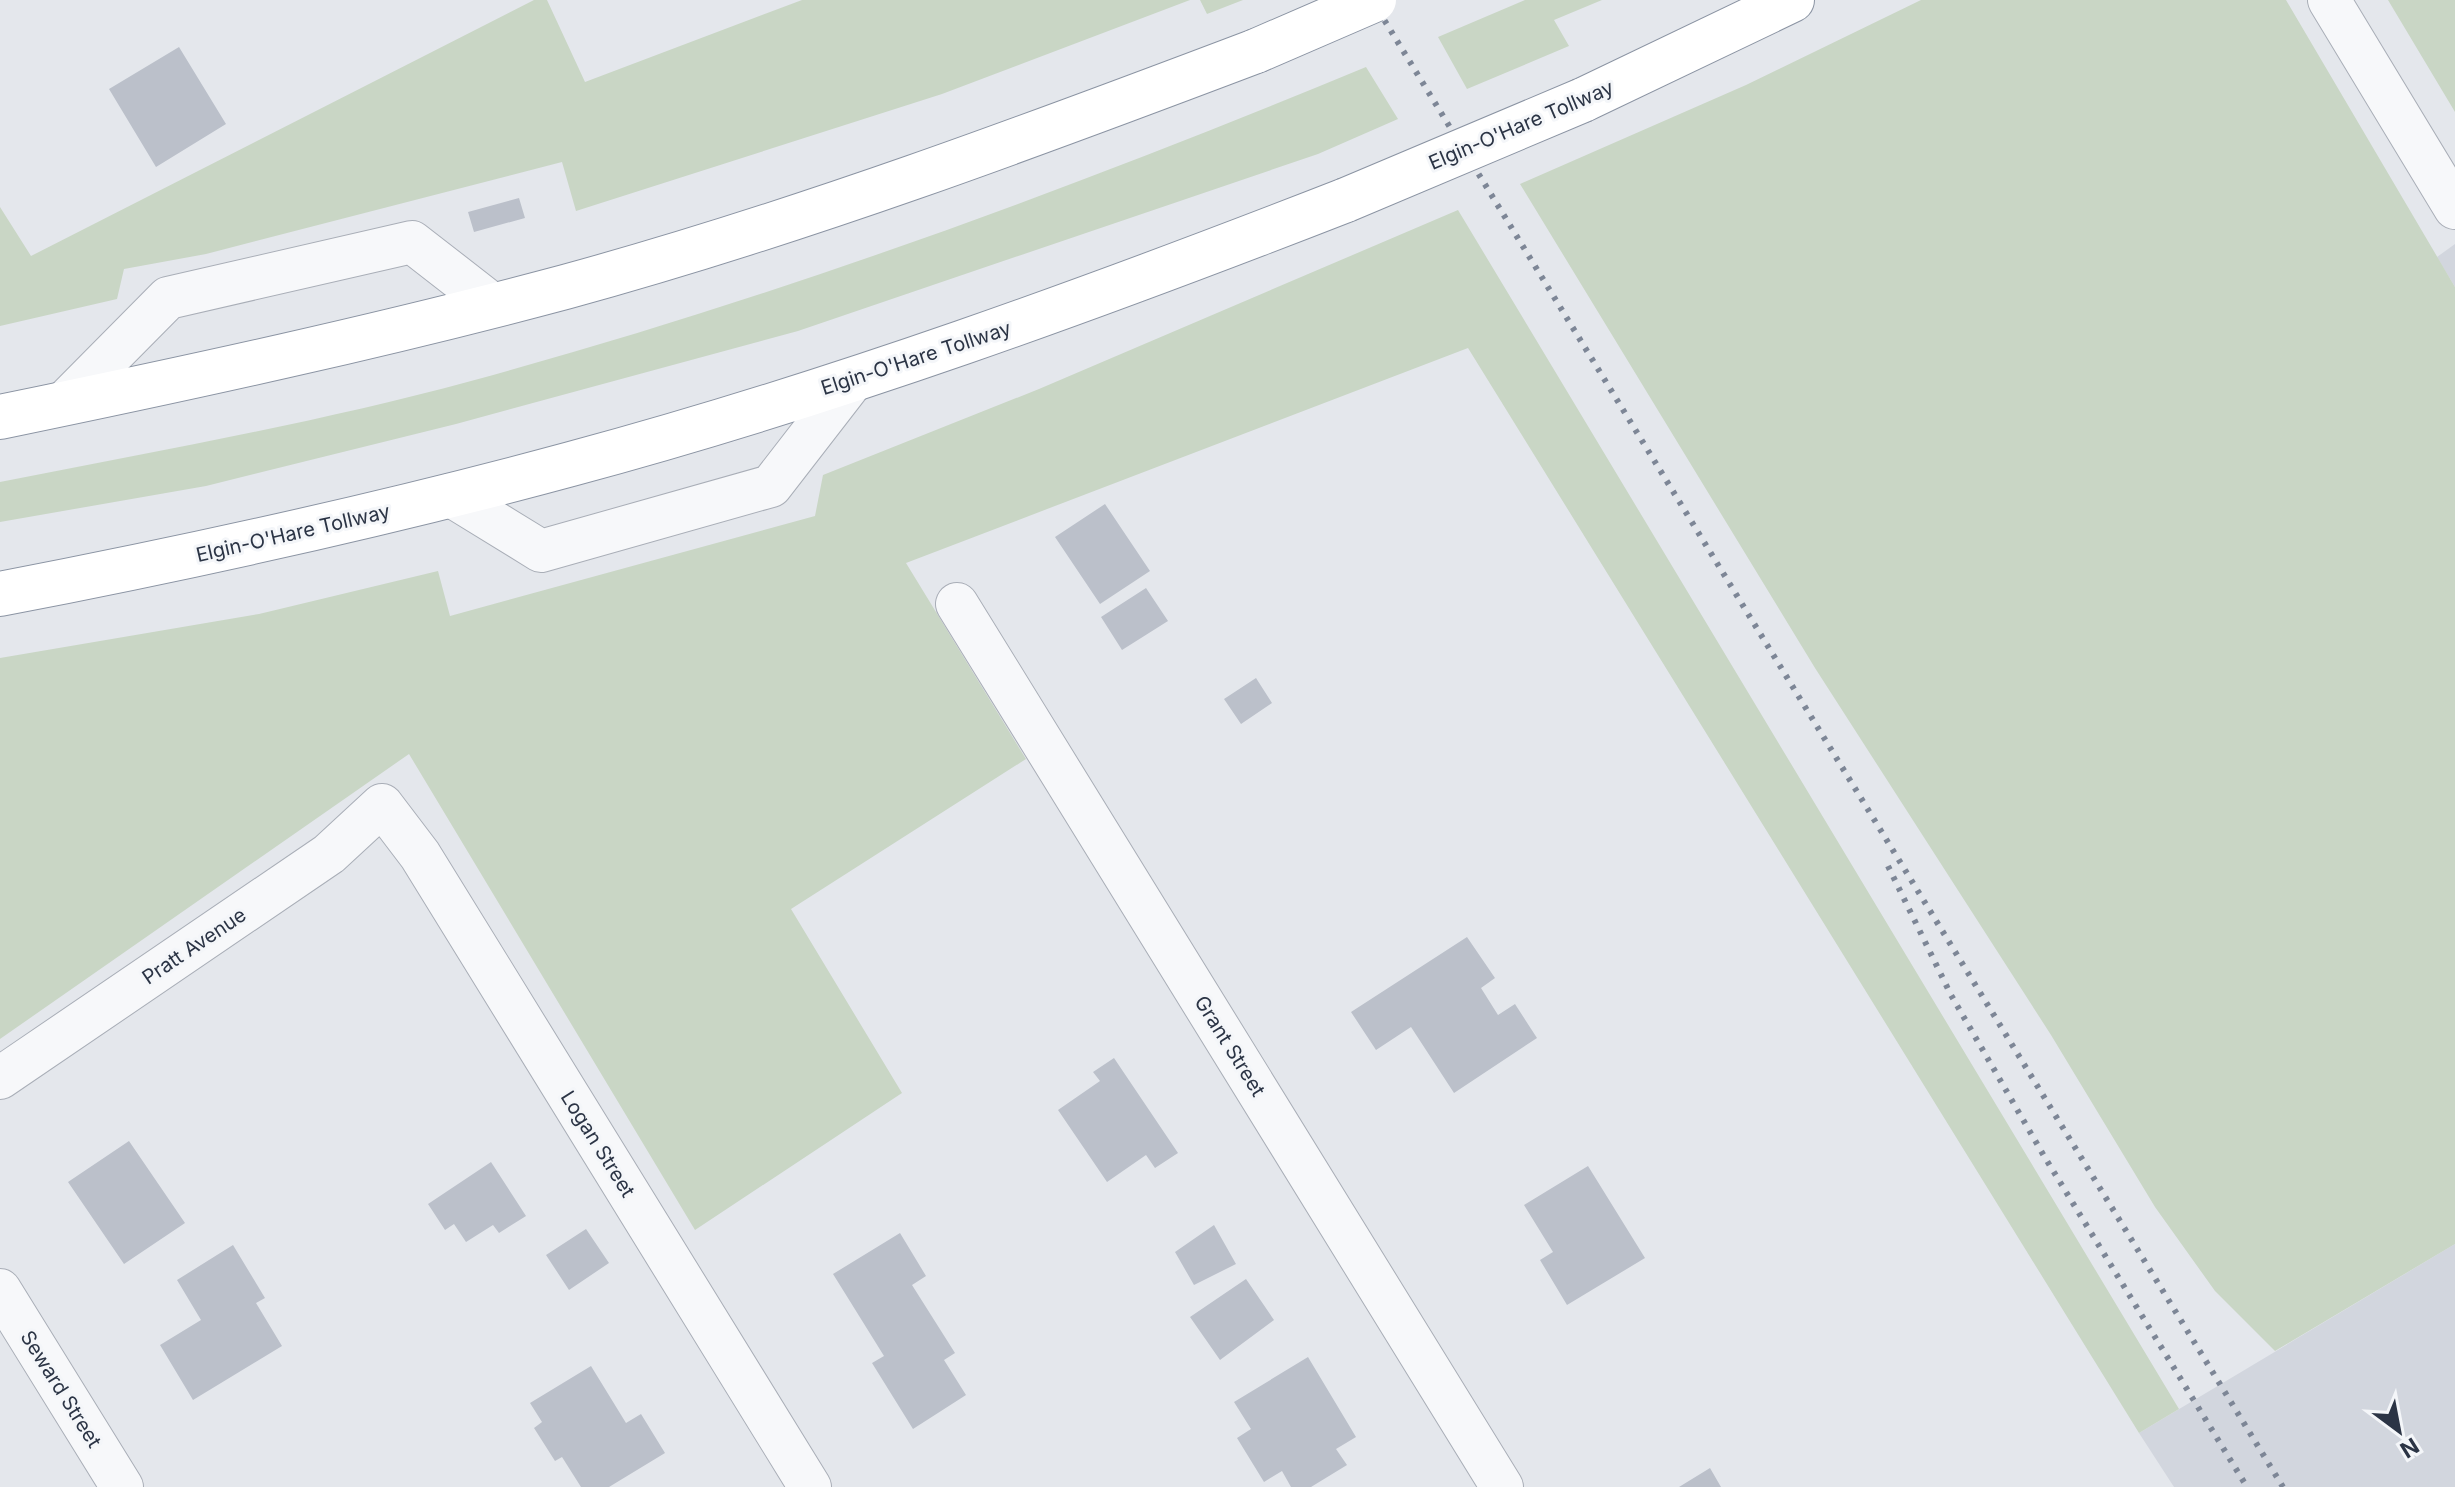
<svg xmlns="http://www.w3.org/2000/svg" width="2455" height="1487" font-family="Inter,sans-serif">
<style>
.built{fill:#d2d6de}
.green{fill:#c9d6c5}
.building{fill:#bbc0ca}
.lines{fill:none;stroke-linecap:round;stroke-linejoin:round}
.minor-casing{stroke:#a9aeb7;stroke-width:44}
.highway-casing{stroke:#8b94a3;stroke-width:46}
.minor{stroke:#f7f8fa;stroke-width:42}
.highway{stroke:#fff;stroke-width:44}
.rail{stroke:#7d8696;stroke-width:6;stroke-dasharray:4 8;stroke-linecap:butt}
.highway-bridge-casing{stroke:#8b94a3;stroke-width:46;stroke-linecap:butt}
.highway-bridge{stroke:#fff;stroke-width:44}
.labels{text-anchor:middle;stroke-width:6;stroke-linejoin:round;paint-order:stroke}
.street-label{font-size:20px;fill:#2b3445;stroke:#f4f6f9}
</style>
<rect width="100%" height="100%" fill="#e4e7ec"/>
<path class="built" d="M2455,244V287L2437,257Z
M2455,1244V1487H2174L2139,1433Z"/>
<path class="green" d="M534,0H547L585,82L802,0H1190L942,94L576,211L562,162L206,254L124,269L117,299L0,326V207L31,256Z
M1200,0H1243L1207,14Z
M1525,0H1602L1554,20L1569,46L1467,89L1438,37Z
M1921,0H2286L2455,287V1244L2275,1351L2215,1291L2155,1207L2051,1035L1815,668L1520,184L1746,85Z
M2388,0H2455V112Z
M1366,67L1398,119L1318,154L798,331L456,424L206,486L0,522V482C158,451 316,423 471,381C776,298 1074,188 1366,67Z
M1458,210L2179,1409L2139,1433L1468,348L906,563L1026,759L791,909L902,1093L695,1230L409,754L0,1039V658L259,614L438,571L450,616L815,516L823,475L1039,389Z"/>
<path class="building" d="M179,47L226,124L156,167L109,89Z
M519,198L525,218L474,232L468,212Z
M1105,504L1150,571L1100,604L1055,537Z
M1146,588L1168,621L1122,650L1101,617Z
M1256,678L1272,703L1241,724L1224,699Z
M1467,937L1495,978L1481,988L1498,1015L1515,1004L1537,1038L1454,1093L1411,1027L1376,1050L1351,1012Z
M1114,1058L1178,1153L1155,1168L1146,1155L1107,1182L1058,1110L1100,1081L1093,1072Z
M129,1141L185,1223L124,1264L68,1182Z
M491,1162L526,1216L499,1233L493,1225L466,1242L454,1224L445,1230L428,1204Z
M1588,1166L1645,1258L1567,1305L1540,1260L1553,1252L1524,1205Z
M1214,1225L1236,1264L1194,1285L1175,1252Z
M586,1229L609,1263L569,1290L546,1255Z
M900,1233L926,1276L912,1285L955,1353L944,1360L966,1395L913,1429L872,1363L884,1356L833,1274Z
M233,1245L265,1298L256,1303L282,1346L193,1400L160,1345L201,1320L177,1280Z
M1246,1279L1274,1320L1220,1360L1190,1317Z
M1308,1357L1356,1437L1336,1449L1347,1465L1311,1487H1291L1282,1471L1264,1482L1237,1438L1251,1429L1234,1402Z
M591,1366L626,1423L641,1414L665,1453L609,1487H581L562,1457L555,1461L534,1428L542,1422L530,1403Z
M1710,1468L1721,1487H1679Z"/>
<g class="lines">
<defs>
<path id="minor" d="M2329,0L2455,208
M63,404L168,298L412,242L493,305
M450,495L541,551L771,486L853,380
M957,604L1502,1487
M0,1078L329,854L382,805L420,855L810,1487
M0,1290L122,1487"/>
<path id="highway" d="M1583,100L1792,0
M0,417C189,378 378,337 565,287C799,223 1029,137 1256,51
M0,594C192,557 383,515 571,464C835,393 1092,299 1346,200"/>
</defs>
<use href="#minor" class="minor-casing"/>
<use href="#highway" class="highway-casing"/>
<use href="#minor" class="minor"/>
<use href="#highway" class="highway"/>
<path class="rail" d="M1372,0L2283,1487
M1888,866L1951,995L2044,1156L2247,1487"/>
<defs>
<path id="highway-bridge" d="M1256,51L1374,0
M1346,200L1583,100"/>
</defs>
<use href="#highway-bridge" class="highway-bridge-casing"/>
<use href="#highway-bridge" class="highway-bridge"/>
</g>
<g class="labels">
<g class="street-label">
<text transform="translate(1521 125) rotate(-23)" y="7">Elgin-O'Hare Tollway</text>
<text transform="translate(916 358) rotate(-18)" y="7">Elgin-O'Hare Tollway</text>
<text transform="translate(293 533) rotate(-13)" y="7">Elgin-O'Hare Tollway</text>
<text transform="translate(194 946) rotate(-34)" y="7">Pratt Avenue</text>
<text transform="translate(1230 1046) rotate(58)" y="7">Grant Street</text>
<text transform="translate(598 1144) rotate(58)" y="7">Logan Street</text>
<text transform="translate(61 1389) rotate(58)" y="7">Seward Street</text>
</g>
</g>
<g transform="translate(2399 1431) rotate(148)" stroke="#f4f6f9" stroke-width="6" paint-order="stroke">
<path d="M0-6L14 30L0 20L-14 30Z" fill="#2b3445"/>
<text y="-12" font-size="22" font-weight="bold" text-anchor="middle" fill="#2b3445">N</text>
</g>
</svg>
